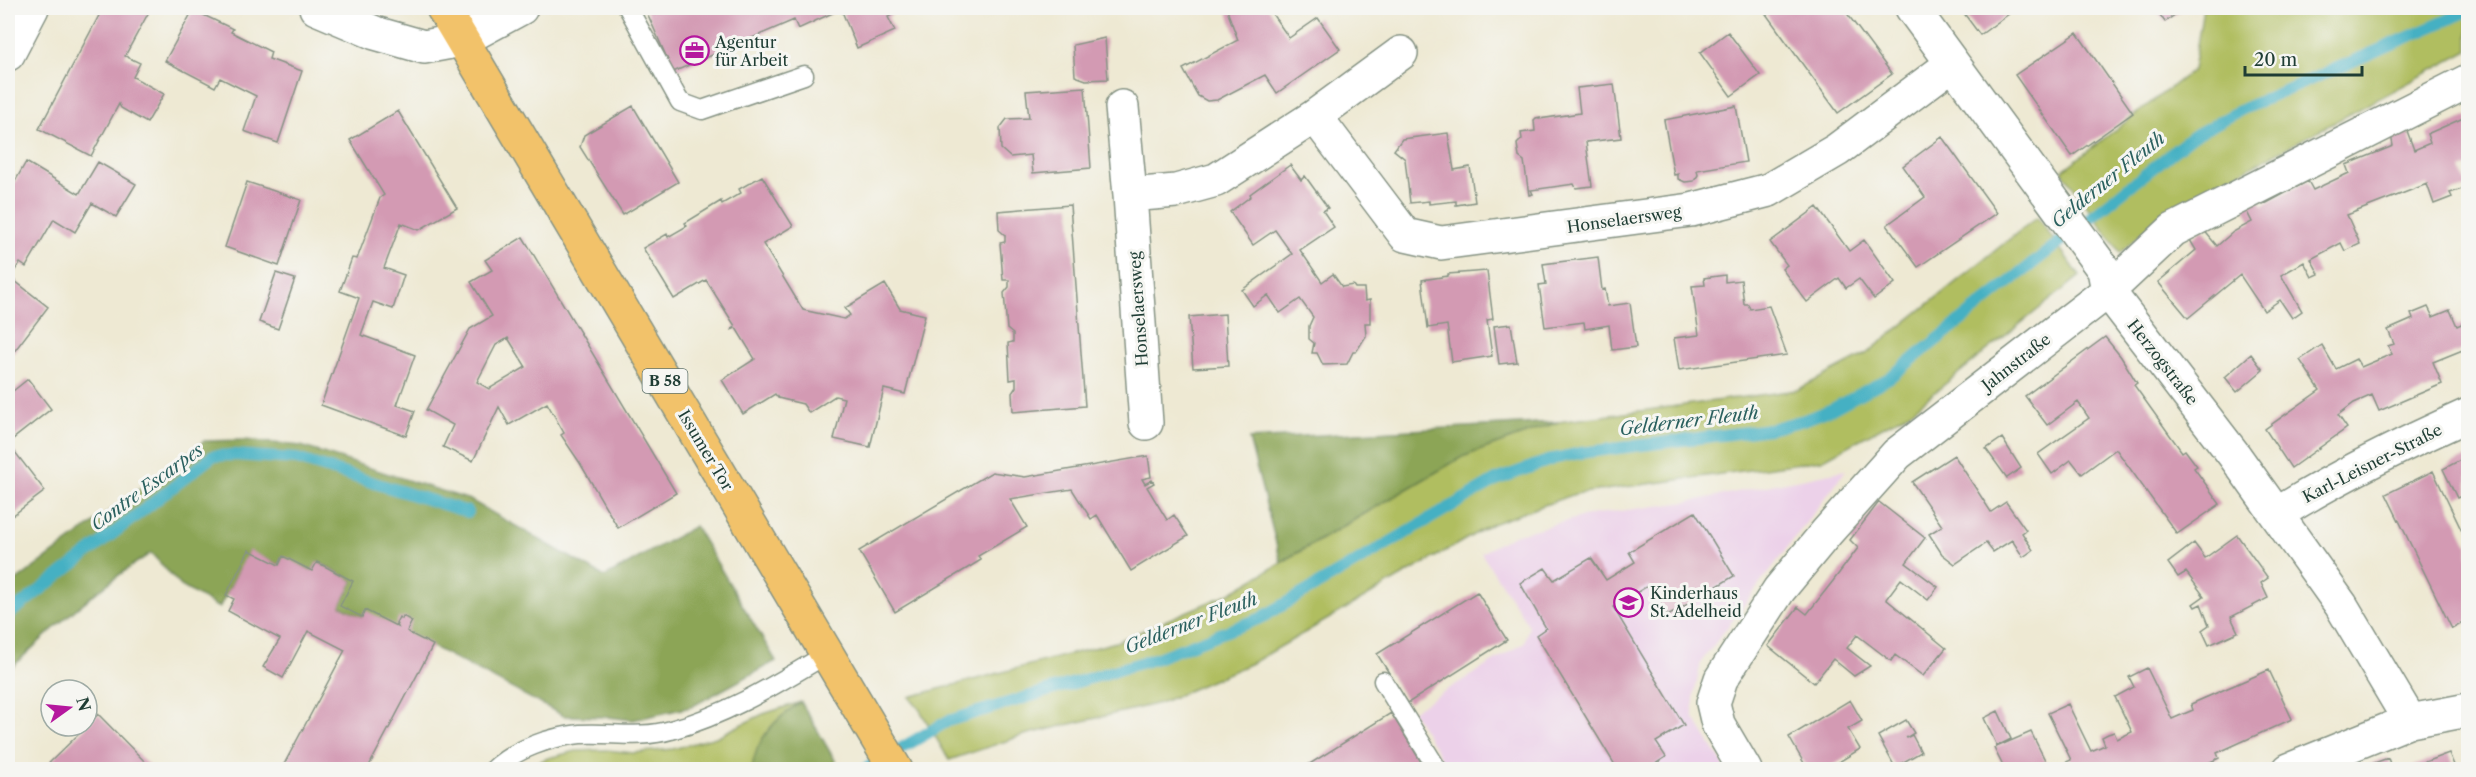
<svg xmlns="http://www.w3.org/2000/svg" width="2476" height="777" font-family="'Libre Caslon Text',serif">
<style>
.built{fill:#ecd1e9}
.green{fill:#b0be61;stroke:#687e4a;stroke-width:1.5}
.forest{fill:#8ca557;stroke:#567146;stroke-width:1.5}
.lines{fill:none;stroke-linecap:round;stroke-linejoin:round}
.stream{stroke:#45b0c3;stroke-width:12}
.building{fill:#d39ab3;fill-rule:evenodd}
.lane-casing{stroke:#869384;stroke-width:21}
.street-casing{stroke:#869384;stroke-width:36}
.primary-casing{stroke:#869384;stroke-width:36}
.lane{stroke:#fff;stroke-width:18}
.street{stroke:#fff;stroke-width:33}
.primary{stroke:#f2c26a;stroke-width:33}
.labels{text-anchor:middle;stroke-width:6;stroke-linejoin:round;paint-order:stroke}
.shield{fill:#f6f6f2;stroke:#60746d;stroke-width:1.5}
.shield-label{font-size:15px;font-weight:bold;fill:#1f3d34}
.poi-label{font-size:16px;fill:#1f3d34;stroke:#f6f6f2;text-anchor:start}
.street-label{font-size:16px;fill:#1f3d34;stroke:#f6f6f2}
.water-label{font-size:18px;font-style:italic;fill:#2a605f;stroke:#f6f6f2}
</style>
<rect width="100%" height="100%" fill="#f6f6f2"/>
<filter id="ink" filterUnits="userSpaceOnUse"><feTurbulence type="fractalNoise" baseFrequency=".0167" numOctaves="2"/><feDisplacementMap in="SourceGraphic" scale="12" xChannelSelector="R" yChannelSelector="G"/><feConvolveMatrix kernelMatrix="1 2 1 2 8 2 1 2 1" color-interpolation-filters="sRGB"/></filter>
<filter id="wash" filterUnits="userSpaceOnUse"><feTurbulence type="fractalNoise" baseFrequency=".008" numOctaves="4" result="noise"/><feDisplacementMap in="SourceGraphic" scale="24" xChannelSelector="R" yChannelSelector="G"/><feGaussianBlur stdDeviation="1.35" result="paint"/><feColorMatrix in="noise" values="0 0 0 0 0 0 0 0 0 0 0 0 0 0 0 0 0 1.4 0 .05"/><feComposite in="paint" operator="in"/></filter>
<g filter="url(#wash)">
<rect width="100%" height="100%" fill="#eee9d3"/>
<path class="built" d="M1846,470L1701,662L1694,695V718L1726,769H1448L1412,711L1524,643L1529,626L1481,553L1514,535L1589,515L1687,502Z"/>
<path class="green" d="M2203,8H2468V51L2166,212L2120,253L2062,171L2193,70Z
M2037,217L2080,276L1910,412L1822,460L1575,494L1492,524L1254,662L1160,703L1024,735L949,760L920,710L909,697L1116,642L1228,594L1462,457L1558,422L1797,390L1866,354Z
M801,702C776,719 756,739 752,769L521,770L548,758L576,751L607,750L633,753L673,749L716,737L763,714Z"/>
<path class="forest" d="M1558,422L1462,457L1281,562L1249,439Z
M245,440L301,446L470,500L605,577L695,526L776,661L691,707L633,720L608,717L564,716L365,611L362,617L340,606L353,581L318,562L312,571L283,557L279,565L249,551L219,608L181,586L151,553C98,587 53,628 8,671V587L204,441Z
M801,702L840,769H752C756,738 775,719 801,702Z"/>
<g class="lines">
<path class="stream" d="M8,615L213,456L234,455L297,459L468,512
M864,770L948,721L1157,658L1261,618L1496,480L1553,459L1580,453L1770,429L1804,420L1832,409L1889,378L2193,136L2243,109L2468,11"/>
</g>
<g id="blocks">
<path class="building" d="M103,8H151L125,56L140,63L133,77L164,94L147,123L121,108L119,104L91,156L39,129Z
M645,8H889L892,15L888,17L895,31L857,48L841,9L798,29L794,20L673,72Z
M1228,8H1268L1289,38L1318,18L1340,49L1277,93L1265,75L1217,100L1207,101L1198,96L1183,69L1238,40L1228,13Z
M1775,8H1843L1892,74L1838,113L1766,14Z
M1960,8H2017L1980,35Z
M2155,8H2184L2165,22Z
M193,10L233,29L231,32L271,52L269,59L302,71L278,143L244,131L256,96L220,78L215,87L165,61Z
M1728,32L1760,75L1731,96L1700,53Z
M2077,33L2133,113L2072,156L2015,75Z
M1105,38L1108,79L1086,80L1075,76L1073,45Z
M1614,84L1621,138L1586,142L1592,186L1576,188L1574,184L1531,190L1533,194L1529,195L1524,161L1519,157L1517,144L1522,139L1521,133L1535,131L1534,120L1536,118L1540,117L1539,119L1580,113L1577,88Z
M1085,87L1091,168L1033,173L1031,155L1010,157L1001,149L1000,128L1007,119L1029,118L1026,91Z
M633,106L678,182L623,215L580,147L584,135Z
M1736,106L1746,162L1697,170L1698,175L1694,181L1685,182L1678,179V174L1674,175L1664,120Z
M398,111L457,208L419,230L401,223L384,268L404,275L393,309L373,302L361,335L415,355L397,405L415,411L406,436L321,405L359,298L340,291L352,258L357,259L380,198L384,195L350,140Z
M2468,116V167L2461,170L2468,187L2450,193L2452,197L2434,204L2427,184L2347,215L2360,244L2345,251L2341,243L2311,259L2319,274L2312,277L2304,262L2281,275L2302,311L2292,318L2280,300L2264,311L2240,275L2188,318L2158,282L2196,250L2190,240L2203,229L2217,246L2233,232L2252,222L2242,202L2256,195L2263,205L2308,181L2313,190L2349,173L2346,165L2393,146L2391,134L2406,128L2414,150L2430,143L2427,134Z
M1448,133L1454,170L1470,167L1475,202L1456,205V201L1429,204V201L1410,203L1405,159L1394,150L1402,139Z
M1942,137L1997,213L1918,267L1887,225L1925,197L1903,166Z
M26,162L79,194L98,162L136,184L116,217L92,203L75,232L54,219L26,267L20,263L10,277L48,307L13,353L8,349V194Z
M1290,165L1301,180L1305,176L1328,208L1323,211L1334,227L1300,250L1322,282L1333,274L1342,287L1353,285L1355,288H1364L1365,301L1370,300V323H1365L1366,336L1356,352H1353L1347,364L1323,365L1317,353H1312L1314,343L1309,339V326L1313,317L1300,299L1280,313L1268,295L1253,306L1242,290L1292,254L1275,230L1253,245L1230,212L1251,196L1250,194Z
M762,176L793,226L763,244L803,310L844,319L850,315L845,308L885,284L900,309L925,315L905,394L884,389L870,447L834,439L844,398L835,396L809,413L803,404L778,398L775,394L743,414L722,380L755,359L736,328L731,330L735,326L706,280L674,299L643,248L667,234L668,237L687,226L685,223L721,201L722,204L741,193L739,189Z
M247,182L301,200L279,266L225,247Z
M1070,205L1085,406L1013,412L1012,393L1016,387V379L1010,380L1008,343L1013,342V334L1007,329L1004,293L1009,287V280H1003L1000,243L1005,242V235L999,230L998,211Z
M1817,207L1849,251L1864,240L1895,283L1874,299L1859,279L1846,288L1839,278L1807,302L1782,269L1787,265L1770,242Z
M523,237L676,493L618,528L580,463L561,435L564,433L547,403L509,425L499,407L473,461L443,447L453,425L426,410L470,329L492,316L471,282L492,270L485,260ZM508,338L526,367L489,389L477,382L496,345Z
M1598,257L1602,290L1605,289L1608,306L1630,303L1636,347L1612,350L1609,325L1585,329L1584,322L1545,327L1539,285L1546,284L1543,264Z
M1487,271L1493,319L1487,320L1492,356L1452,362L1447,325L1428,328L1422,280L1448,276V274Z
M276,273L295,279L278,329L259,322Z
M1725,275V282L1741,280L1744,304H1748L1750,309L1769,306L1787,355L1679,370L1674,338L1699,335L1692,286L1705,285L1704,278Z
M2428,307L2433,317L2450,310L2457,326L2468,321V358L2465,349L2433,362L2442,384L2379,411L2372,395L2354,403L2338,415L2347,428L2291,468L2265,429L2320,390L2300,360L2322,345L2336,369L2356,359L2361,367L2392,354L2388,346L2394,344L2388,330L2413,319L2411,314Z
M1225,314L1228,366L1193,368L1189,317Z
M1511,324L1517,362L1499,364L1494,326Z
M2105,337L2121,357L2137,383L2134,385L2182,452L2185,450L2197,466L2194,468L2220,504L2177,534L2116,449L2082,474L2071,460L2052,474L2038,454L2089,418L2078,402L2047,425L2025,396Z
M2251,354L2263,370L2237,392L2225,377Z
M28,379L51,409L8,443L45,491L8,519V395Z
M2002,438L2021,468L2007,478L1986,449Z
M1954,455L1991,512L2006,502L2026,530L2022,533L2033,550L2023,557L2012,540L1993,552L1986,543L1955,564L1942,554L1929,534L1942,526L1912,482Z
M1148,456L1151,477L1142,479L1145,484L1152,480L1154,483L1147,487L1167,520L1174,515L1188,536L1131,571L1097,515L1091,519L1072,489L1010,499L1027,527L978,556L981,560L895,612L859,551L992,472L1025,477Z
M2468,456V493L2457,498L2443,469Z
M2433,471L2468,544V620L2452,629L2386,494Z
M1879,502L1925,538L1906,563L1938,587L1928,600L1901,579L1886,599L1946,648L1923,676L1895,655L1891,661L1857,635L1847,648L1870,666L1854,676L1833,659L1814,683L1768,646L1798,607L1807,614L1833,581L1858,548L1850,540Z
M1695,512L1734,576L1668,616L1649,585L1613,607L1684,725L1656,742L1666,757L1646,770H1618L1536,635L1546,628L1520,583L1545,568L1554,580L1591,558L1606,580L1635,562L1629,552Z
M2237,535L2268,578L2261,583L2268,598L2231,617L2238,632L2209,645L2202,630L2209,625L2201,604L2195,607L2193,604L2204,596L2186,572L2178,577L2168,563L2194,543L2205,558Z
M249,550L279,565L283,556L312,571L317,562L353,581L340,606L362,617L365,610L398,627L396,623L399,617L402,619L403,616L412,621L407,631L409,633L433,645L368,768L372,770H281L345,650L308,631L283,678L263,667L280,639L228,611L234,599L226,595Z
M1477,592L1507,640L1408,703L1377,654Z
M2147,668L2172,719L2193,710L2191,704L2269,670L2292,719L2217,753L2219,758L2193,770H2049L2071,760L2048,713L2068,704L2091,751L2105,745L2102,737L2108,734L2114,732L2117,739L2132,732L2115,697L2134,687L2129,677Z
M1850,700L1862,721L1848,729L1860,749L1826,770H1808L1789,737Z
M1998,711L2011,739L1997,746L1984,718Z
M1391,713L1426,770H1300Z
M98,714L153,770H42L87,726Z
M1906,720L1914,733L1906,738L1912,735L1921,752L1895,767L1878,736Z
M2031,732L2047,764L2035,770H2005L1994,748Z
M2449,753L2456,770H2406V769Z
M2388,758L2392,770H2358V769Z"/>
</g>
</g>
<g filter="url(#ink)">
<use href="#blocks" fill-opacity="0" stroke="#869384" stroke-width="1.5"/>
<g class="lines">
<defs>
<path id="lane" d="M628,8L680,102L702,110L804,75
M1383,681L1438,770
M493,770C515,749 550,737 580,734C611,732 641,739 671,730C727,715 778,683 827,654"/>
<path id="street" d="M316,8L375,33L424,47L462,40L521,8
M1912,8L2104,270L2108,291L2234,455L2341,605L2410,721
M8,54L32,8
M1122,107L1130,195
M1315,116L1401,53
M1146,423L1130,195L1176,191L1216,180L1315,116L1405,235L1441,243L1691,210L1769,190L1837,150L1952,64
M2277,514C2338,476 2403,444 2468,415
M1745,770L1718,724L1713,703L1721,679L1779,590L1827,532L1897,454L2108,291L2173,230L2468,81
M2289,770L2410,721L2468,710"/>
<path id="primary" d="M443,8L896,770"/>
</defs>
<use href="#lane" class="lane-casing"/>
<use href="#street" class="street-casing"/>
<use href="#primary" class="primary-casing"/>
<use href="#lane" class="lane"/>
<use href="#street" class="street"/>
<use href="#primary" class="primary"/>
</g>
</g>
<defs>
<symbol id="office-ring" viewBox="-11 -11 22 22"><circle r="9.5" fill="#f6f6f2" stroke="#b5179e" stroke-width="1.5"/><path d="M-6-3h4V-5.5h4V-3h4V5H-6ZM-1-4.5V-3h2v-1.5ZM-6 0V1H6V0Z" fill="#b5179e"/></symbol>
<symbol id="school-ring" viewBox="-11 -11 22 22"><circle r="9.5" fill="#f6f6f2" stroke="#b5179e" stroke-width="1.5"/><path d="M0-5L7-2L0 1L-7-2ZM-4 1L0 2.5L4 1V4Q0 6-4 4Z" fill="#b5179e"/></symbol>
</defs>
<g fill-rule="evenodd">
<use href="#office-ring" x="678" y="34" width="33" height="33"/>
<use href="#school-ring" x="1612" y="586" width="33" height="33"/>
</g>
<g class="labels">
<rect class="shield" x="642.5" y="369" width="45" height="24" rx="4.5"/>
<g class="shield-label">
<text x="665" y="386">B 58</text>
</g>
<g class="poi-label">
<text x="715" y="48">Agentur<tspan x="715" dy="18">für Arbeit</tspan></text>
<text x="1650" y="599">Kinderhaus<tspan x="1650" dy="18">St. Adelheid</tspan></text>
</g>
<g class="street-label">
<text transform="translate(1624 219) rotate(-8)" y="6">Honselaersweg</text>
<text transform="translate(1138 309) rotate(-94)" y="6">Honselaersweg</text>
<text transform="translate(2016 362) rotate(-38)" y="6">Jahnstraße</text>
<text transform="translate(2163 362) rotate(52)" y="6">Herzogstraße</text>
<text transform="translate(706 450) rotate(59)" y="6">Issumer Tor</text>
<text transform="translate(2372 463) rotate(-27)" y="6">Karl-Leisner-Straße</text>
</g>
<g class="water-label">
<text transform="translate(2108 180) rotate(-39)" y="6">Gelderner Fleuth</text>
<text transform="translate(1689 421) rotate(-7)" y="6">Gelderner Fleuth</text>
<text transform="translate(147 487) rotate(-36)" y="6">Contre Escarpes</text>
<text transform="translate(1191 623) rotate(-21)" y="6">Gelderner Fleuth</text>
</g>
</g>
<rect width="2476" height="777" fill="none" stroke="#f6f6f2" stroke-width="30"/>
<g transform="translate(69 708) rotate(75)"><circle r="28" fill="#f6f6f2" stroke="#a0aca6" stroke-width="1.5"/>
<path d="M0-4.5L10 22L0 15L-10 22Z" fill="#b5179e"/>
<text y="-9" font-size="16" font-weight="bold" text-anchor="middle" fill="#1f3d34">N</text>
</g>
<path d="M2245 66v9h117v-9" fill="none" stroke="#1f3d34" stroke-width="3"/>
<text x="2254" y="66" font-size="18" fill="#1f3d34" stroke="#f6f6f2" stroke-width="4.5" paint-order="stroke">20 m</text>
</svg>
